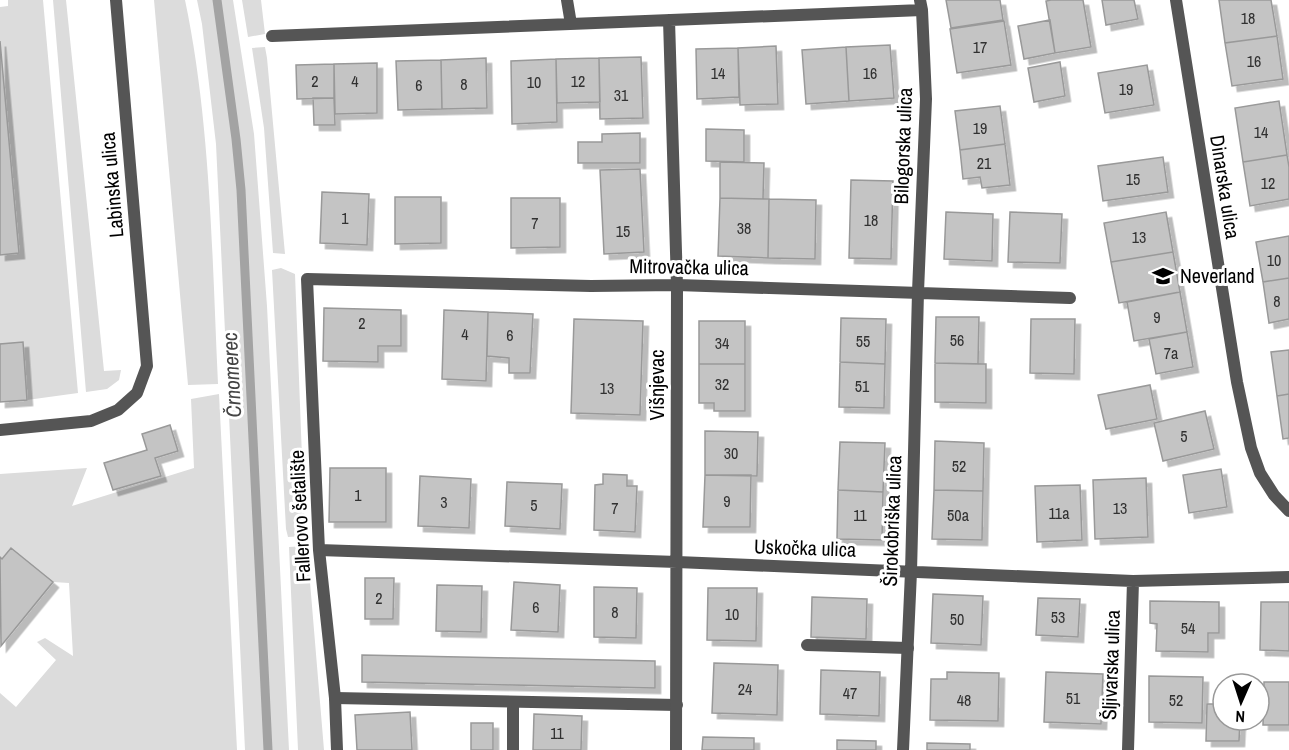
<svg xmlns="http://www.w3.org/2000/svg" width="1289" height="750" font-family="'Archivo Narrow',sans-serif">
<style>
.green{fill:#dcdcdc}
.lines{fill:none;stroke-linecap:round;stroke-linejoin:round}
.stream{stroke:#a3a3a3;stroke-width:9}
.building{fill:#c4c4c4;stroke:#999;stroke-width:1.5;filter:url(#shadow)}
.service{stroke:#555;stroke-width:12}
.minor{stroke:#555;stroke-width:12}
.labels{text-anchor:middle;stroke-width:6;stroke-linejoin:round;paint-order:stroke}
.number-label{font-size:16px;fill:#313131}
.street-label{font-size:20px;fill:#000;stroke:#fff}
.poi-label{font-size:20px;fill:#000;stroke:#fff;text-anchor:start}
.water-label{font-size:21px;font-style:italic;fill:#444;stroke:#fff}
</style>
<defs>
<filter id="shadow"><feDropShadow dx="5.5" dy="5.5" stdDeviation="0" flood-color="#0004"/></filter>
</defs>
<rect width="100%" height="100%" fill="#fff"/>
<path class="green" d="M8,0H43L78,393L27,400L23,343L0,344V255L19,253L0,41V7L8,6Z
M53,0H66L104,371L121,370L119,380L107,389L86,392Z
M154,0H185C211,124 212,257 218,384L188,385Z
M197,0H233L254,134L267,306L289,750H245L216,144L202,24Z
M242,0H261L265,34L248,37Z
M265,47L267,58L285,254L273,253L264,128L252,48Z
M281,268L295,274L305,536L288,537L286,529L272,270Z
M219,394L237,750H0V693L16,707L56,660L37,642L45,638L73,656L69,583L53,582L11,548L2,559L0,557V474L87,468L72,506L194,468L191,399Z
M307,546L324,750H298L289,547Z"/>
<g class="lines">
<path class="stream" d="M217,0L236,139L241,190L268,750"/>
</g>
<path class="building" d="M946,0H1000L1003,20L951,28Z
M1051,0H1083L1091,47L1055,53L1046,1Z
M1102,0H1134L1138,19L1106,25Z
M1219,0H1271L1277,36L1225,43Z
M1050,20L1055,53L1024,59L1018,26Z
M1004,21L1011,65L957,73L950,29Z
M1277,36L1283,79L1232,86L1225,43Z
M0,41L19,253L0,255Z
M890,45L894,98L849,101L846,47Z
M776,46L778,104L740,105L738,48Z
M846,47L849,101L806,104L802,50Z
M738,48L739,97L697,99L696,49Z
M641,57L643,118L600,119L599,58Z
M486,58L487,108L442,109L441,60Z
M599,58L600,102L557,103L556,59Z
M556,59L557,122L512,124L511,61Z
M441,60L442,109L398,110L396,61Z
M1060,62L1065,96L1034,102L1028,68Z
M377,63V113L335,114L334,64Z
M334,64V98L297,99L296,65Z
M1147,65L1154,105L1105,113L1098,73Z
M313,98H334L335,125H314Z
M1279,101L1287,155L1243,162L1235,108Z
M1000,106L1005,144L960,150L955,111Z
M706,129L744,130V162L706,161Z
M640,133V163H578V142H602V134Z
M1005,144L1010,185L982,188L980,177L963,179L960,150Z
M1287,155L1289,167V199L1250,206L1243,162Z
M1163,157L1168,192L1103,201L1098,166Z
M720,162L764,163L763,199L720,198Z
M640,169L644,252L604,254L600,170Z
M851,180L893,181L891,259L849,258Z
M322,192L369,194L367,245L320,243Z
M395,197H441V243L395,244Z
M511,198H560V247L511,248Z
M720,198L769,199L768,258L718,256Z
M769,199L816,200L815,259L768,258Z
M946,212L993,214L992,261L944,259Z
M1010,212L1062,214L1060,263L1008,262Z
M1166,212L1173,252L1111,262L1104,223Z
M1289,236V278L1263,282L1256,242Z
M1173,252L1180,292L1119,303L1111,262Z
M1289,278V319L1269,323L1263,282Z
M1180,292L1187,332L1134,341L1127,302Z
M324,308L401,310V346H378V362L323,361Z
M444,310L488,312L486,381L442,379Z
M488,312L533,314L530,373H509V358L487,356Z
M936,317H979L978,364L935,363Z
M841,318L886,319L885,364L840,362Z
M574,319L643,321L640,415L571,413Z
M1031,319H1075L1074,374L1030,373Z
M699,321H745V364H699Z
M1187,332L1193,367L1156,374L1149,339Z
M23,342L27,400L0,402V344Z
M1289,350V394L1277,396L1271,352Z
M840,362L885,364L884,408L839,407Z
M935,363L986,364V403L935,402Z
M699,364H745V411H714V403H699Z
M1150,385L1157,419L1106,429L1098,395Z
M1289,394V438L1283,439L1277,396Z
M1205,411L1214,449L1163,461L1154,423Z
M170,425L178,451L155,458L161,476L113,490L104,463L147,450L142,434Z
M705,431L758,432L757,476L705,475Z
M935,441L984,443L983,491L934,490Z
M840,442L885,443L883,492L838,490Z
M330,468H386V522H329Z
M1221,469L1227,507L1189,513L1183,475Z
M603,474L627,475V486H637L635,532L594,530L595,485L603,484Z
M705,475H751L750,527H703Z
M420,476L471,479L469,528L418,526Z
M1146,478L1148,537L1095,539L1093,480Z
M507,482L562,484L560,529L505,526Z
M1080,485L1082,540L1037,542L1035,486Z
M838,490L883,492L882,540L837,539Z
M934,490L983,491L982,540L932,539Z
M11,548L53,582L1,646L0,557L2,559Z
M365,578H394L393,619H365Z
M514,582L560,585L558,632L511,630Z
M437,585L482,586L481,632L436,631Z
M594,587L637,588L636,638L594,637Z
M708,588H757L756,641L707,640Z
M933,594L983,596L981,645L931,643Z
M812,597L867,599L866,639L811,637Z
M1038,598L1080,599L1078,637L1036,635Z
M1150,601L1219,602V633H1208V652L1156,651L1157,624L1150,623Z
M1261,602H1289V651L1260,650Z
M362,655L655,661V688L362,682Z
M714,663L778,665L777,715L712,713Z
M821,670L880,672L879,716L820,714Z
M947,672L999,673L998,721L930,720L931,679H947Z
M1046,672L1103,674L1101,724L1044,722Z
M1149,676L1203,677L1202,723L1149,722Z
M1264,682H1289V725H1263Z
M1207,704H1223V720H1240L1239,741H1206Z
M410,712L412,750H357L355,715Z
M534,714L582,716L581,750H533Z
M471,723H493V750H471Z
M703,737L754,738V750H702Z
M837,740L876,741V750H837Z
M927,743L970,744V750H927Z"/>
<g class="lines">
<path class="service" d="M807,645L908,648
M335,698L677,705
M513,750V702"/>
<path class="minor" d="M567,0L571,24
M1176,0L1237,382L1251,448L1260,473L1274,495L1289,511
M669,20L677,285L676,750
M272,36L922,10
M0,430L91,421L118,410L137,393L147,366L116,0
M319,550L677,562L1133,581L1289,577
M337,750L335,698L319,550L307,279L591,286L677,285L1070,298
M903,750L911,572L918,292L926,99L922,10L920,0
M1128,750L1133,581"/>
</g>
<defs>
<symbol id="school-bare" viewBox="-9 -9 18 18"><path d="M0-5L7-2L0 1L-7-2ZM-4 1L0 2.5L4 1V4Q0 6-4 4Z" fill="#000" stroke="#fff" stroke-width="2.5" paint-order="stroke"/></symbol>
</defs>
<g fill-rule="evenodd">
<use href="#school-bare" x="1148" y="261" width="30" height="30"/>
</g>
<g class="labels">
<g class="number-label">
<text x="1248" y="24">18</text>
<text x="980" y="53">17</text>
<text x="1254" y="67">16</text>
<text x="718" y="79">14</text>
<text x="870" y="79">16</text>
<text x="315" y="87">2</text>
<text x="355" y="87">4</text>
<text x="578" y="87">12</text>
<text x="534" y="88">10</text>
<text x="464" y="90">8</text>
<text x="419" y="91">6</text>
<text x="1126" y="95">19</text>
<text x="621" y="101">31</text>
<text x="980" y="134">19</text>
<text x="1261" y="138">14</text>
<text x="984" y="169">21</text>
<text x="1133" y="185">15</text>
<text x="1268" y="189">12</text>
<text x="345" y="224">1</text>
<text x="871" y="226">18</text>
<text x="535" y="229">7</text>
<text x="744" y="234">38</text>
<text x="623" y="237">15</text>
<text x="1139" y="243">13</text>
<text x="1274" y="266">10</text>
<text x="1277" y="307">8</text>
<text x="1157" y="323">9</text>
<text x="362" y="329">2</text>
<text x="465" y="340">4</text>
<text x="510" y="341">6</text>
<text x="957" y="346">56</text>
<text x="863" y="347">55</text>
<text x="722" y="349">34</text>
<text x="1171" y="359">7a</text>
<text x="722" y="390">32</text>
<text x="862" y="392">51</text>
<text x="607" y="394">13</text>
<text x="1184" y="442">5</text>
<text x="731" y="459">30</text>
<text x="959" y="472">52</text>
<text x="358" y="501">1</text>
<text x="727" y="507">9</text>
<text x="444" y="508">3</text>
<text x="534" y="511">5</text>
<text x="615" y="514">7</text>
<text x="1120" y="514">13</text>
<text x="1059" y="519">11a</text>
<text x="860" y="521">11</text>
<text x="958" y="521">50a</text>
<text x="379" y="604">2</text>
<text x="536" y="613">6</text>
<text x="615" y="618">8</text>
<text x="732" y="620">10</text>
<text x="1058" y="623">53</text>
<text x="957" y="625">50</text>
<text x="1188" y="634">54</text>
<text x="745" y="695">24</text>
<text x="850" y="699">47</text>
<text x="1073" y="704">51</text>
<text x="964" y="706">48</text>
<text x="1176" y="706">52</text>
<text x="557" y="739">11</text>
</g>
<g class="street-label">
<text transform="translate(903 146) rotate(-88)" y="7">Bilogorska ulica</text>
<text transform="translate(112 185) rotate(-95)" y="7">Labinska ulica</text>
<text transform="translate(1225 187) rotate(81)" y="7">Dinarska ulica</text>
<text transform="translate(689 267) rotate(1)" y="7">Mitrovačka ulica</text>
<text transform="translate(657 385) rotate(-90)" y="7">Višnjevac</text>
<text transform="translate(300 516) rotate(-93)" y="7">Fallerovo šetalište</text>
<text transform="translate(892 521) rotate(-88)" y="7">Širokobriška ulica</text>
<text transform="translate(805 548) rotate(2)" y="7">Uskočka ulica</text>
<text transform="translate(1111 665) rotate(-88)" y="7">Šljivarska ulica</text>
</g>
<g class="poi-label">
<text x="1180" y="283">Neverland</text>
</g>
<g class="water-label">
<text transform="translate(232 375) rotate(-93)" y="7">Črnomerec</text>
</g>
</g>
<g transform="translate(1241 702) rotate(183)"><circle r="28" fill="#ffffff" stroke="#999999" stroke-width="1.5"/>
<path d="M0-4.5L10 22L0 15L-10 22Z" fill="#000000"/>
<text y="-9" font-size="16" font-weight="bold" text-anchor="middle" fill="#000000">N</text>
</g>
</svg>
